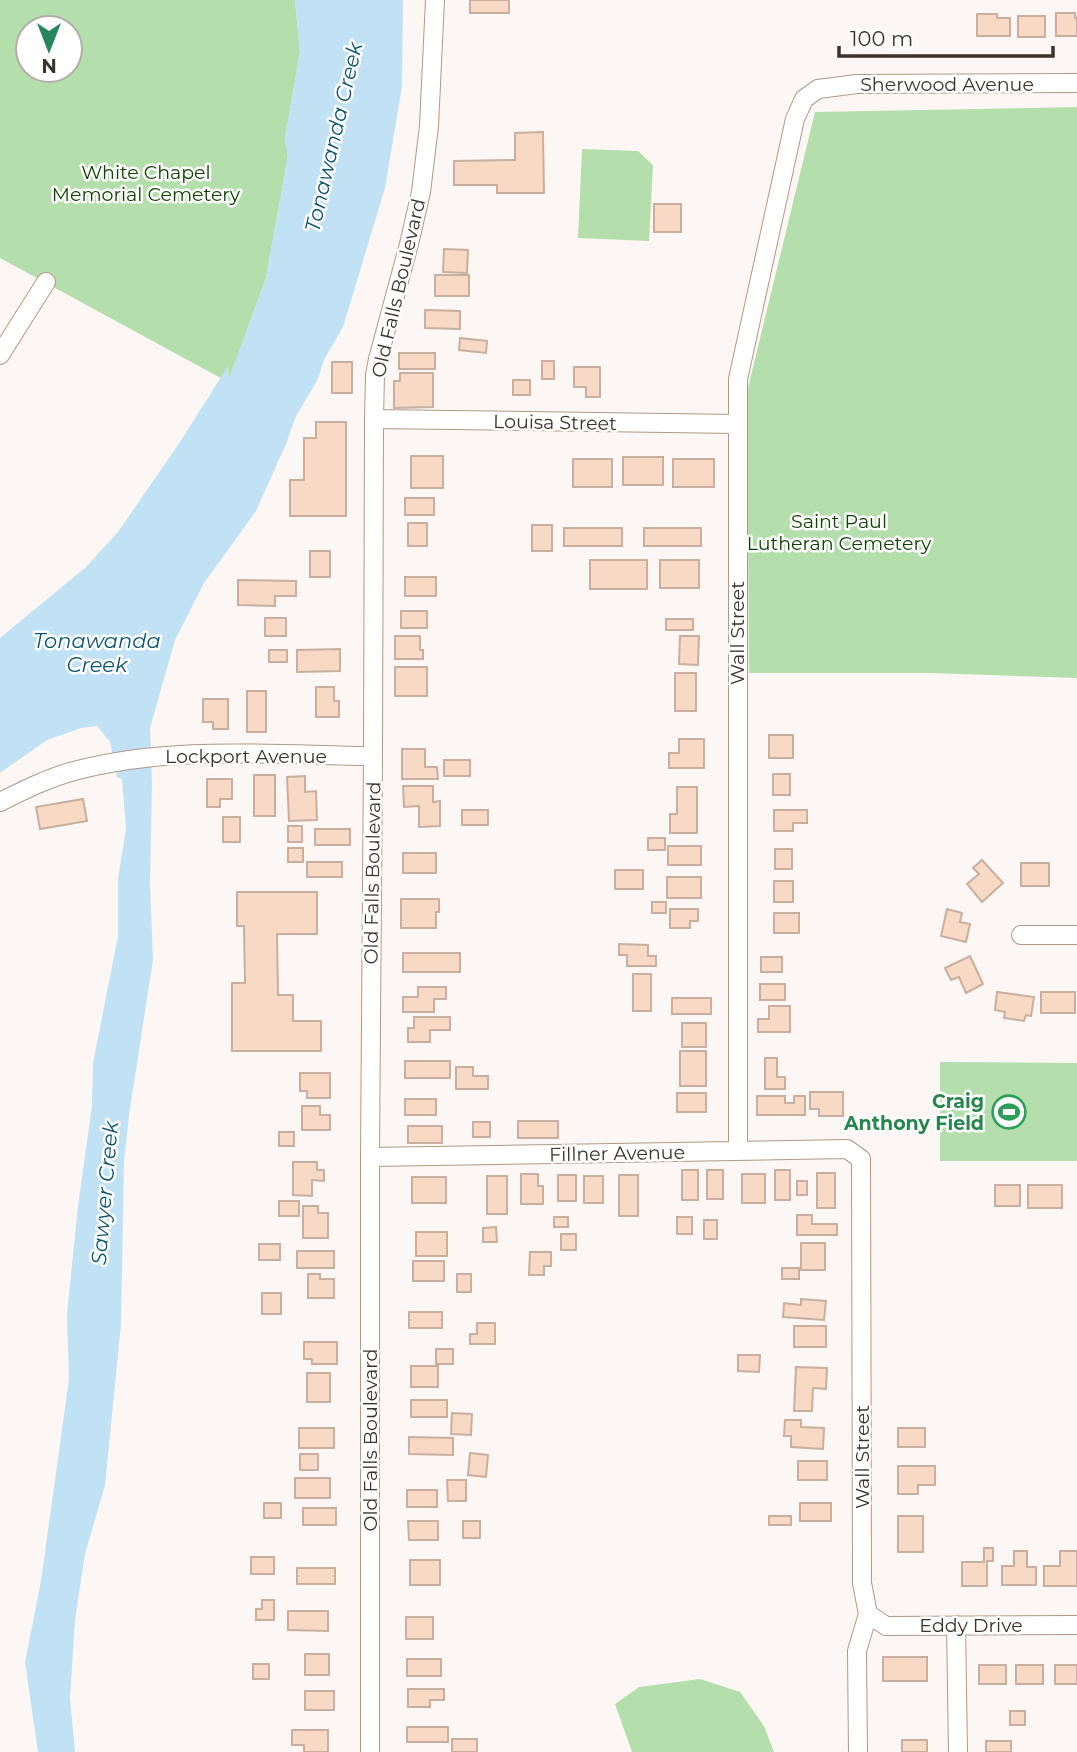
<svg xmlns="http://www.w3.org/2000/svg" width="1077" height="1752" font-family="Montserrat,sans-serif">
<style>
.green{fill:#b4deab;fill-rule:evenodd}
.water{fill:#c1e1f4}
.building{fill:#f7d9c6;stroke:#c8af9f;stroke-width:2}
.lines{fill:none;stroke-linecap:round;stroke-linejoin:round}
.minor-casing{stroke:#b09888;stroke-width:20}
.minor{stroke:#fff;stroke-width:18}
.labels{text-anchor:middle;stroke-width:5;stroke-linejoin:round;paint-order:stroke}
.street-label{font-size:19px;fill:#3d332d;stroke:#fff}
.park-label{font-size:19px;fill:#0f4400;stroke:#fff}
.leisure-label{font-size:19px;font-weight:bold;fill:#27864d;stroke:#fff;text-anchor:end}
.water-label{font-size:21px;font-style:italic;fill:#0c5573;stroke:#fff}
</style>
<rect width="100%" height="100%" fill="#fcf7f4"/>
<path class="green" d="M0,0H295L300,52L285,138L288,156L266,278L228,382L0,258ZM28,28H70V70H28Z
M1077,107V678L931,673H749L747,392L815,112Z
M582,149L638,151L653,165L649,241L578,238Z
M940,1062L1077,1063V1161H940Z
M700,1679L740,1692L764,1726L774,1752H632L615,1704L639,1687Z"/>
<path class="water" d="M295,0H403L402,87L385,188L343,327L324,360L317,381L296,416L286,444L256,511L204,583L175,640L150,728L152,784L150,885L153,960L129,1115L124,1161L121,1324L105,1485L85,1554L75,1620L70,1699L75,1752H38L25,1662L41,1581L69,1379L67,1314L78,1206L92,1106L93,1063L118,936V879L126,829L122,779L117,777L110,742L97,726L81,728L47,740L0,773V638L86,567L118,532L180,442L228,366L229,379L266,278L288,156L285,138L300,52Z"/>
<path class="building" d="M470,0H509V13H470Z
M1056,13H1075V18H1077V36H1056Z
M977,14H997V18H1010V36H977Z
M1018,16H1045V37H1018Z
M543,132L544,193H497V185H454V161L515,160V133Z
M654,204H681V232H654Z
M444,249L468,250L467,273L443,272Z
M435,275H469V296H435Z
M425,310L460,311V329L425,328Z
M460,338L487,341L486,353L459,350Z
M399,353H435V369H399Z
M542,361H554V379H542Z
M332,362H352V393H332Z
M574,367H600V397H586V387H574Z
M400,373H433V407L394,408V381H400Z
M513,380H530V395H513Z
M316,422H346V516H290V480H304V438H316Z
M411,456H443V488H411Z
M623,457H663V485H623Z
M573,459H612V487H573Z
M673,459H714V487H673Z
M405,498H434V515H405Z
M408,523H427V546H408Z
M532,525H552V551H532Z
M564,528H622V546H564Z
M644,528H701V546H644Z
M310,551H330V577H310Z
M590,560H647V589H590Z
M660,560H699V588H660Z
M405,577H436V596H405Z
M238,580L296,581V596H275V606L238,605Z
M401,611H427V628H401Z
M265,618H286V636H265Z
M666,619H693V630H666Z
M395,636H420V650H423V659H395Z
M680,636H699L698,665L679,664Z
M340,649V671L297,672V650Z
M269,650H287V662H269Z
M395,667H427V696H395Z
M675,673H696V711H675Z
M316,687H334V701H339V717H316Z
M247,691H266V732H247Z
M203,699H228V729H213V722H203Z
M769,735H793V758H769Z
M679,739H704V768H669V753H679Z
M402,749H425V767H437L438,779H402Z
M444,760H470V776H444Z
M773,774H790V795H773Z
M254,775H275V816H254Z
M305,776V792L316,791L317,820L289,821L287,777Z
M207,779H232V799H220V807H207Z
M403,786H433V802L440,801V826L419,827V806L404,807Z
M677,787H697V833H670V814H677Z
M83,799L87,821L40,829L36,807Z
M462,810H488V825H462Z
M774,810H807V823H793V831H774Z
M223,817H240V842H223Z
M288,826H302V842H288Z
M315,829H350V845H315Z
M648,838H665V850H648Z
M668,846H701V865H668Z
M288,848H303V862H288Z
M775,849H792V869H775Z
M403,853H436V873H403Z
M982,860L1003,883L982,902L967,884L979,874L973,868Z
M307,862H342V877H307Z
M1021,863H1049V886H1021Z
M615,870H643V889H615Z
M667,877H701V898H667Z
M774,881H793V902H774Z
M237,892H317V934H277L278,995H293V1021H321V1051H232V983H245L244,926H237Z
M401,899H439V912H436V928H401Z
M652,902H666V913H652Z
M670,909H698V921H690V928H670Z
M947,909L962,913L960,922L970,924L966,942L941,936Z
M774,913H799V933H774Z
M619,944L648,945V956H656V966H627V955H619Z
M403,953H460V972H403Z
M970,956L983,984L966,993L959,977L951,980L945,968Z
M761,957H782V972H761Z
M633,974H651V1011H633Z
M760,984H785V1000H760Z
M418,987H446V999H434V1012H403V997H418Z
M997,992L1034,997L1031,1016L1026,1015L1024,1021L1004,1018L1005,1012L995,1010Z
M1041,992H1075V1013H1041Z
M672,998H711V1014H672Z
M769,1006H790V1032H758V1019H769Z
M414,1017H450V1030H430V1042H408V1028H414Z
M682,1023H706V1047H682Z
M680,1051H706V1086H680Z
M765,1058H777V1077H785V1089H765Z
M405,1061H450V1078H405Z
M456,1067H473V1076H488V1089H456Z
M300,1073H330V1098H307V1091H300Z
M810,1092H843V1116H819V1109H810Z
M677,1093H706V1112H677Z
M757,1096H785V1103H794V1096H805V1115H757Z
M405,1099H436V1115H405Z
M302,1106H320V1115H330V1130H302Z
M518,1121H558V1138H518Z
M473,1122H490V1137H473Z
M408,1126H442V1143H408Z
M279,1132H294V1146H279Z
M293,1162H317V1170H324V1181L312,1180V1196L293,1195Z
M682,1170H698V1200H682Z
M707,1170H723V1199H707Z
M775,1170H790V1200H775Z
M817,1173H835V1208H817Z
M521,1174H538V1186H543V1204H521Z
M742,1174H765V1203H742Z
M558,1175H576V1201H558Z
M619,1175H638V1216H619Z
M487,1176H507V1214H487Z
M584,1176H603V1203H584Z
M412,1177H446V1203H412Z
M797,1181H807V1195H797Z
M995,1185H1020V1206H995Z
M1028,1185H1062V1208H1028Z
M279,1201H299V1216H279Z
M303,1206H318V1213H328V1238H303Z
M797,1215H812V1224H837V1235H797Z
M554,1217H568V1227H554Z
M677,1217H692V1234H677Z
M704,1220H717V1239H704Z
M496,1227L497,1242H483V1228Z
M416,1232H447V1256H416Z
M561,1234H576V1250H561Z
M801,1243H825V1270H801Z
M259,1244H280V1260H259Z
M297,1251H334V1268H297Z
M530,1252H551V1266H544V1275H529Z
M413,1261H444V1281H413Z
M782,1268H799V1279H782Z
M308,1274H320V1279H334V1298H308Z
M457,1274H471V1292H457Z
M262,1293H281V1314H262Z
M801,1299L826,1301L824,1320L783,1317L784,1303L801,1305Z
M409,1312H442V1328H409Z
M477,1323H495V1344H470V1334H477Z
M794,1326H826V1347H794Z
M304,1342H337V1364H312V1359H304Z
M436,1349H453V1364H436Z
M738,1355H760L759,1372L738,1371Z
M411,1366H438V1387H411Z
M796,1367L827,1368L826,1389L813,1388L812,1411H794Z
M307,1373H330V1402H307Z
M411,1400H447V1417H411Z
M452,1413L472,1414L471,1435L451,1434Z
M785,1420H801V1427L824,1428L823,1449L791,1447V1436H784Z
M299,1428H334V1448H299Z
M898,1428H925V1447H898Z
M409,1437L453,1438V1455L409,1454Z
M470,1453L488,1455L486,1477L468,1475Z
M300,1454H318V1470H300Z
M798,1461H827V1480H798Z
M898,1466H935V1485H918V1494H898Z
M295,1478H330V1498H295Z
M447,1480H466V1501H448Z
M407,1490H437V1507H407Z
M264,1503H281V1518H264Z
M800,1503H831V1521H800Z
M303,1508H336V1525H303Z
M769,1516H791V1525H769Z
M898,1516H923V1552H898Z
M408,1521H438V1540H409Z
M463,1521H480V1538H463Z
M984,1548H993V1561H987V1586H962V1562H984Z
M1014,1551H1027V1567H1036V1585H1002V1566H1014Z
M1060,1551H1077V1586H1044V1566H1060Z
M251,1557H274V1574H251Z
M410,1560H440V1585H410Z
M297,1568H335V1584H297Z
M262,1600H274V1620H256V1609H262Z
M288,1611H328V1631L288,1630Z
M406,1617H433V1639H406Z
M305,1654H329V1675H305Z
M883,1657H927V1681H883Z
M407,1659H441V1676H407Z
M253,1664H269V1679H253Z
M979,1665H1006V1684H979Z
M1016,1665H1043V1684H1016Z
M1055,1665H1077V1684H1055Z
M408,1689H444V1700H430V1707H408Z
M305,1691H334V1710H305Z
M1010,1711H1025V1725H1010Z
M407,1727H448V1742H407Z
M292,1730H328V1752H304V1745H292Z
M452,1739H477V1752H452Z
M902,1740H927V1752H902Z
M986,1741H1011V1752H986Z"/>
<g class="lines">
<defs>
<path id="minor" d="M0,355L46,282
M374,419L737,424
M0,802C24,790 48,778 74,771C171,745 274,755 373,756
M1021,935H1077
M738,1151V379L795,119L804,99L818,89L857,84L1077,83
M370,1157L847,1149L861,1159L862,1583L868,1614L857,1651L858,1752
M868,1614L886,1626L1077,1625
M956,1625L958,1752
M370,1752V1157L373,756L374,419L375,375L378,359L409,244L421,192L429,126L435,0"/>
</defs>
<use href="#minor" class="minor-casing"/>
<use href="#minor" class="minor"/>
</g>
<defs>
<symbol id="stadium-ring" viewBox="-11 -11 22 22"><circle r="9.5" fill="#fff" stroke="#2e9e5b" stroke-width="1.5"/><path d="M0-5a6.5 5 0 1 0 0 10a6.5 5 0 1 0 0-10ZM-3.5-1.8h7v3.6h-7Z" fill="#2e9e5b"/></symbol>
</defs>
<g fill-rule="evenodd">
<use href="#stadium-ring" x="990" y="1093" width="38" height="38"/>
</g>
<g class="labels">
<g class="street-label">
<text x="947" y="91">Sherwood Avenue</text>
<text transform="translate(398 288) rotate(-77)" y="7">Old Falls Boulevard</text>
<text transform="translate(555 422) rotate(1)" y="7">Louisa Street</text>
<text transform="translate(737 633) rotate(-90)" y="7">Wall Street</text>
<text x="246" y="763">Lockport Avenue</text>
<text transform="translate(372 873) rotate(-89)" y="7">Old Falls Boulevard</text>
<text transform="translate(617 1153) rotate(-1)" y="7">Fillner Avenue</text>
<text transform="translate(370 1440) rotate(-90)" y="7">Old Falls Boulevard</text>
<text transform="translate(862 1457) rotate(-90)" y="7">Wall Street</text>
<text x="971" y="1632">Eddy Drive</text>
</g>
<g class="park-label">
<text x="146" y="179">White Chapel<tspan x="146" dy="22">Memorial Cemetery</tspan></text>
<text x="839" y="528">Saint Paul<tspan x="839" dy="22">Lutheran Cemetery</tspan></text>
</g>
<g class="leisure-label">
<text x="984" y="1108">Craig<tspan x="984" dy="22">Anthony Field</tspan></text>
</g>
<g class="water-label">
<text transform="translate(334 137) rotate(-77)" y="7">Tonawanda Creek</text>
<text x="97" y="648">Tonawanda<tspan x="97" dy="24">Creek</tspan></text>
<text transform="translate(105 1193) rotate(-85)" y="7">Sawyer Creek</text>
</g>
</g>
<g transform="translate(49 49) rotate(180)"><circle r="33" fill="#ffffff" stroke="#b1adab" stroke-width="2"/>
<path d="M0-5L12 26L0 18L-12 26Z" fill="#25855d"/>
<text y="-10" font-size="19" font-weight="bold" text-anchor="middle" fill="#3d332d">N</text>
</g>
<path d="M839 46v10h214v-10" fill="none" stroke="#3d332d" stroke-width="3.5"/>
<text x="850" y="46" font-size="21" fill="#3d332d" stroke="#ffffff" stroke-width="5" paint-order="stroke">100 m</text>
</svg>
